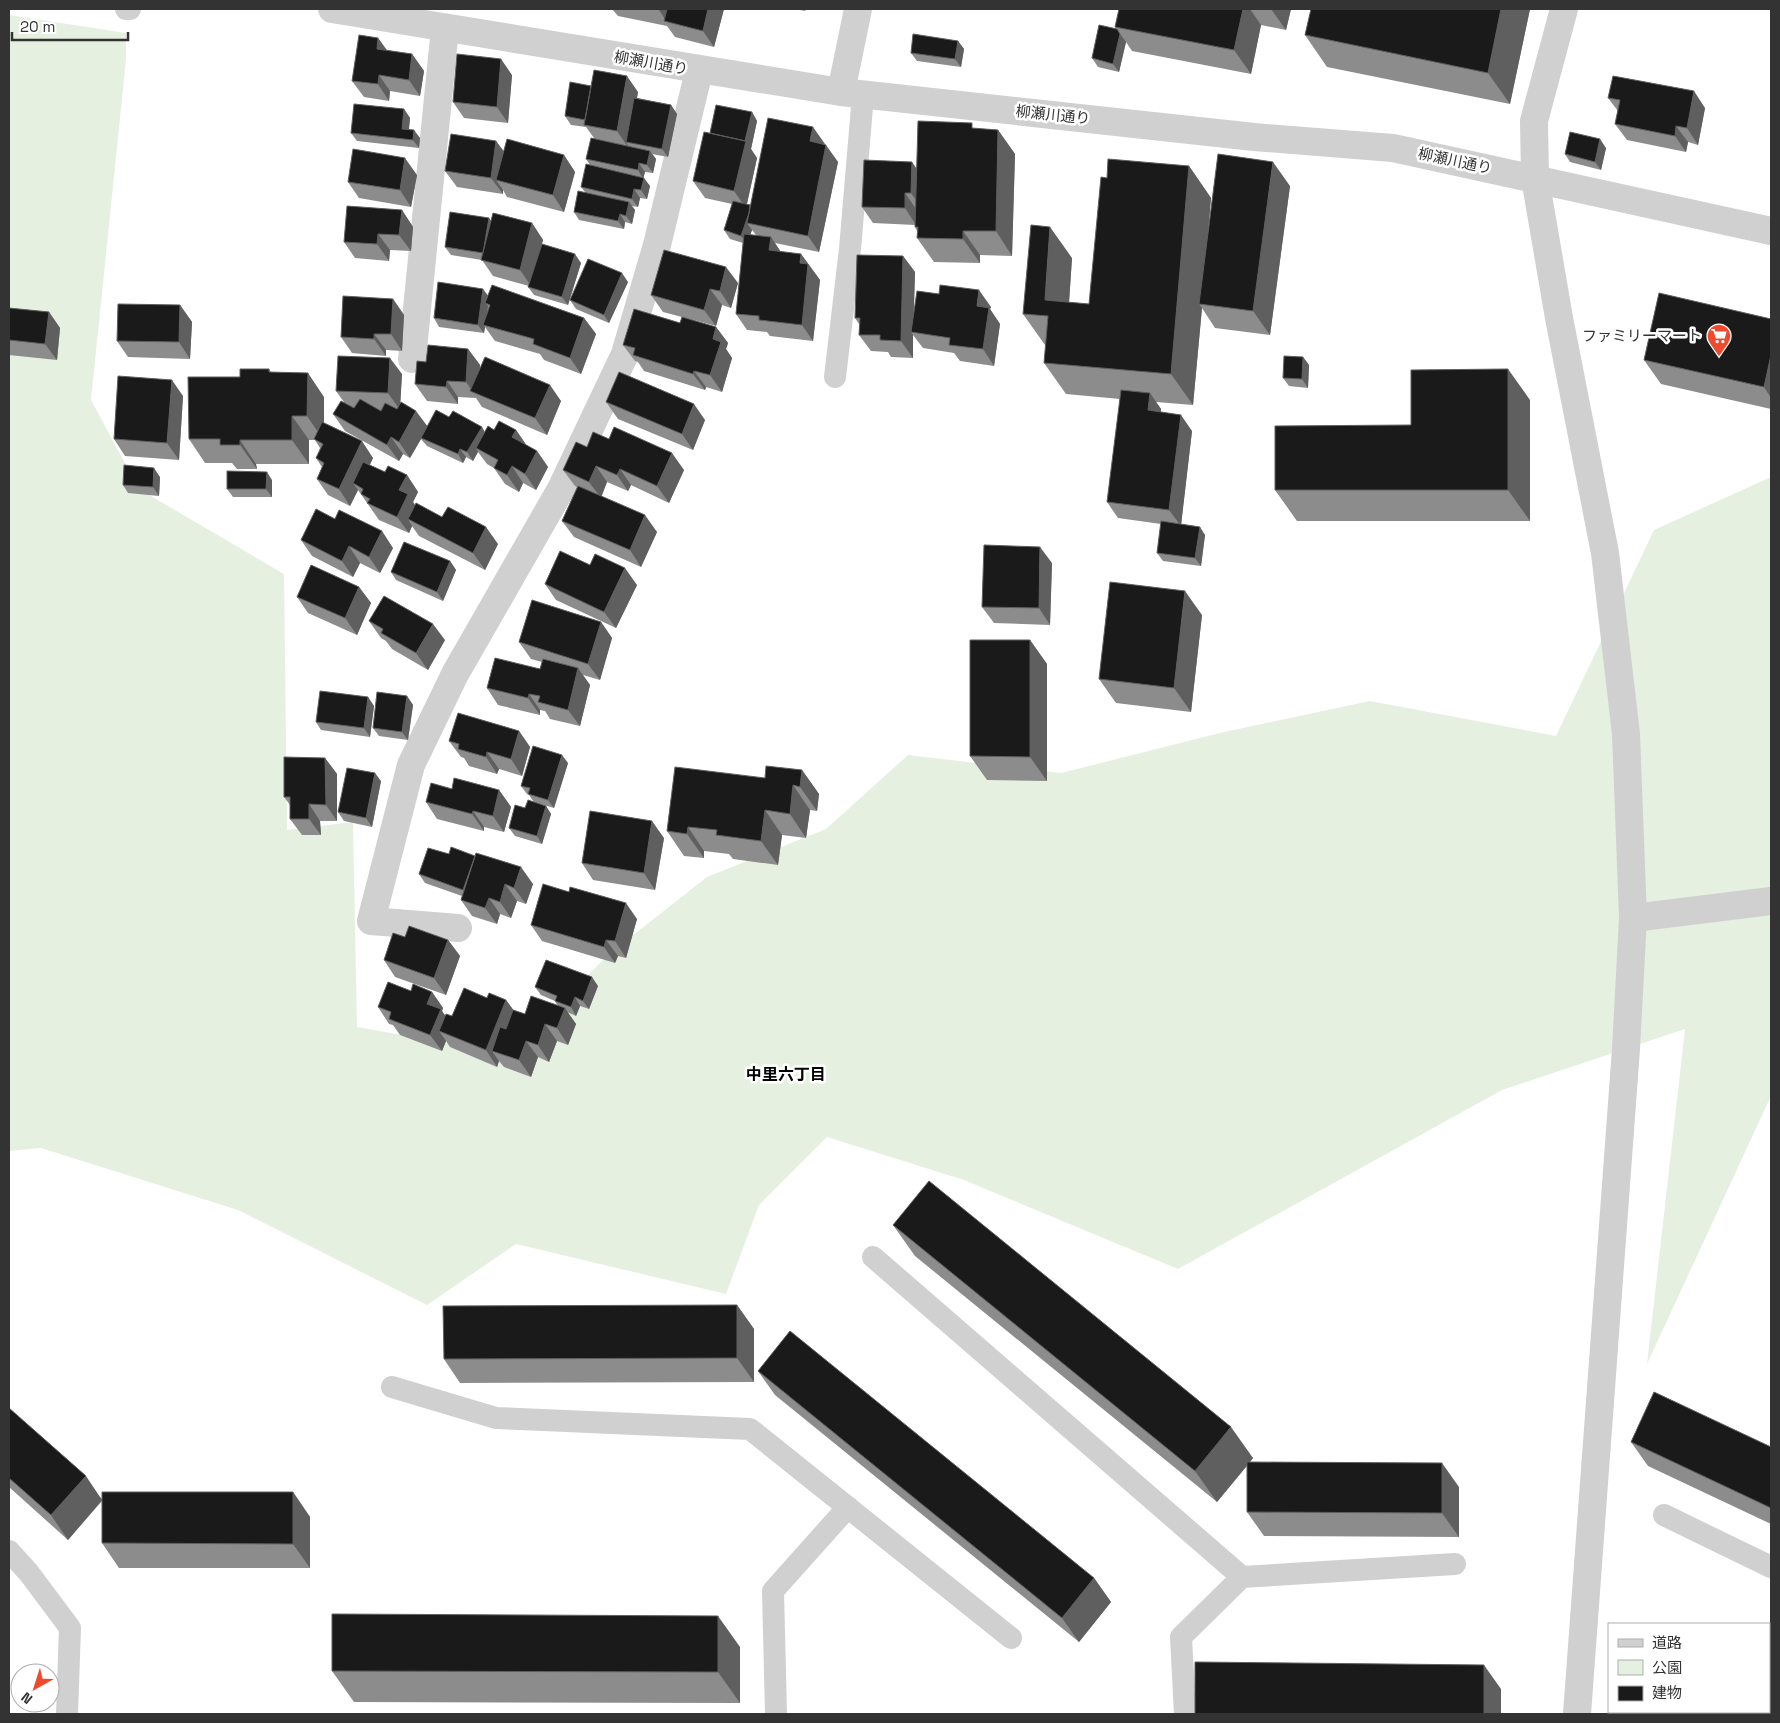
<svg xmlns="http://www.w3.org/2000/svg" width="1780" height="1723" font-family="'Space Grotesk','Noto Sans JP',sans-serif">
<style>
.green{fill:#e6f0e1}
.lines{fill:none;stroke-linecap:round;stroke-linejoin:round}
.service{stroke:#d0d0d0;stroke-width:22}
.minor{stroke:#d0d0d0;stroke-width:28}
.tertiary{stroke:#d0d0d0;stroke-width:28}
.wall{fill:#8c8c8c;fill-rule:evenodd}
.shaded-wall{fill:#5f5f5f}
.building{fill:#1a1a1a;stroke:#5f5f5f}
.labels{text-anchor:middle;stroke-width:5;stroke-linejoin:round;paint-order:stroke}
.street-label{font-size:15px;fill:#333;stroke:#fff}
.poi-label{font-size:15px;fill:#333;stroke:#fff;text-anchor:end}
.neighbourhood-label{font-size:16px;font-weight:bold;fill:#000;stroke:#fff}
</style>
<rect width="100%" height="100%" fill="#fff"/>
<path class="green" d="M9,15L126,33V60L91,400L139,489L284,574L287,830L353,822L357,1027L510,1054L609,954L707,877L826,829L908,755L1061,773L1224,732L1370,701L1556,736L1654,530L1771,477V1096L1647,1364L1685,1029L1502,1090L1178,1269L964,1180L827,1137L759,1205L726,1294L516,1244L427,1305L238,1210L41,1148L9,1151Z"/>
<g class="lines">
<path class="service" d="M126,9H130
M835,377L850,249L863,95
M873,1257L1242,1577L1181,1637L1185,1714
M392,1387L496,1418L750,1429L1011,1638
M1664,1515L1771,1567
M9,1551L29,1573L70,1628L67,1714
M1242,1577L1455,1564
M776,1714L773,1591L848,1507"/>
<path class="minor" d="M841,92L858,9
M1535,178L1534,121L1564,9
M412,359L445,28
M1633,918L1771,901
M458,928L371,921L411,765L455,674L561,489L625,354L657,245L699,71"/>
<path class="tertiary" d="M332,9L841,92L1254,137L1393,148L1771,231
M1535,178L1559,318L1605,553L1626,734L1633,918L1626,1049L1577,1714"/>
</g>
<path class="wall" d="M612,9H724L714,47L675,37L667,26L618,16Z
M795,9H806L805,11Z
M1119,9H1291L1286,30L1261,25L1251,74L1132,51L1126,42L1119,72L1098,67L1092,58L1117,29L1115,27Z
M1311,9H1530L1510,104L1327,67L1305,35Z
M378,38L387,50L412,54L424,71L420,96L390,91L389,101L364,97L352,81Z
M958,41L964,49L961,67L917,61L911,53Z
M512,75L508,123L464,118L453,102Z
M638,92L637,98L671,105L677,114L668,157L652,154L656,159L653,173L645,172L643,178L650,186L647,199L640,198L638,207L632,206L635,210L632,224L625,222L624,229L579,220L574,212L585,192L581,187L590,165L586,159L594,138L586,127L571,125L565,116Z
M1608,98L1705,108L1698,145L1688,142L1686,152L1627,140L1615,124L1618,111Z
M404,109L410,118L409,129L420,138L419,148L357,141L351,133Z
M752,112L757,121L751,149L757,158L747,204L750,205L825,144V145L838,162L819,252L775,243L781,252L801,254L820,280L813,341L770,336L767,332L747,330L736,314L743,243L730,239L724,230L732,204L705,198L693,181L710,133ZM752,230L756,235H750Z
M976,129L998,130L1015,154L1012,256L980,255V263L934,262L917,238V231L915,227V225L873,223L862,207Z
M496,141L504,152L564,155L575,172L564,212L507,197L503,190V194L457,187L445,171Z
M1606,148L1601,170L1570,162L1565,154Z
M1189,166L1211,198L1208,233L1290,186L1270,335L1215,328L1202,308L1193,405L1156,402L1161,409V412L1192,431L1181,524L1205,535L1201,566L1163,561L1157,553L1161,524L1118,518L1107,502L1120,399L1066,394L1044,363L1046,345H1045L1023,314L1072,258L1069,303L1089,304L1107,178Z
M417,175L411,207L359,198L348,182Z
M402,210L413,227L411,251L390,250L389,261L355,258L344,242Z
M491,221L532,223L543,240L541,246L581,263L568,305L534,295L528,287L529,286L493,276L482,260L451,255L445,247Z
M903,256L915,272L914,312L991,307L990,309L1000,324L994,366L960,361L954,353L923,348L913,335V358L891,357L888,352L871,351L859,335V324L855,318Z
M628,282L609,323L576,309L570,300Z
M738,283L731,308L722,305L716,326L687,318L716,327L728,343L726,349L732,358L722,392L706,387L705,390L644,371L638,362L635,361L623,345L680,323L682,317L663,312L651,295Z
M488,296L584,318L596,334L581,374L544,360L540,354L495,341L485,327L484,333L439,327L434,318Z
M393,299L404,315L402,351L386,350V356L352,353L341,337Z
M180,305L192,322L190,359L128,357L117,341Z
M9,308L49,312L60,328L57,360L9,355Z
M1771,319V409L1661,384L1644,360Z
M468,349L480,365V370L561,401L547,435L482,407L476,398L458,397V404L427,401L415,384L426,362Z
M1303,357L1309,365L1308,388L1289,386L1283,378Z
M269,369L271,372L324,397V423L373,458L370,465L385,472L407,475L418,492L413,502L415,505L498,544L485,570L419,536L412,526L409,533L379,520L358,490L350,506L328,495L317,479L322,467L316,458L320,448L315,440H309V464H256L257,469H237L232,463H205L189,439L240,377Z
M402,374L400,403L427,426L449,417L485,432L494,430H516L527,446L537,451L548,467L536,490L523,483L519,492L505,484L494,468L487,464L478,452L473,461L466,457L463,463L427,446L421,439L410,458L403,454L399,461L345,431L333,414L344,402L336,391Z
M183,396L179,460L125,456L114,439Z
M1530,400V521H1297L1275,490L1411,425Z
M606,402L705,420L693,450L618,419Z
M587,447L684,470L669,503L631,485L628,491L607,482L601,496L657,532L641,567L574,537L562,521L577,487L575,486L563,470Z
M160,477L159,496L128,493L123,485Z
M272,480V497H233L227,489Z
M301,540L393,548L380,573L360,563L353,577L312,556Z
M450,561L456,570L443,601L396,580L391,572Z
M1052,563L1050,625L994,623L982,607Z
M590,565L637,585L616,628L556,600L545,584Z
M359,587L371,603L357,635L308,613L297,597Z
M1202,615L1191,712L1116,703L1099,679Z
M369,621L445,640L428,670L392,649L386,641L381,638Z
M601,622L612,638L600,680L583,675L590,685L580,726L550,719L545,711L540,710V715L498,705L487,688L540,669L542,662L531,659L519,642Z
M1030,640L1047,664V781L987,780L970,756Z
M407,696L413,705L408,740L379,736L373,728Z
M368,697L374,706L370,737L321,730L316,722Z
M519,731L530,747L522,776L499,769L497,774L469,766L464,758L461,757L449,741Z
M325,758L337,774V821H320L321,835H302L290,819V805L284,797Z
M568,763L554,808L534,802L529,795L527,794L521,786Z
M802,770L819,794L817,811L810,810L806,838L782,835L778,865L733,859L729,854L704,851V858L684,856L667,831L765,778Z
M381,781L372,827L344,821L338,812Z
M452,789L499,790L511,807L504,832L484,827V831L437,819L426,802Z
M546,806L551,814L542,844L515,836L509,828L525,808Z
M664,838L655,890L593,880L582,863Z
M419,874L533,884L526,904L517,901L511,918L500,914L497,924L472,916L461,900L462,896L425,883Z
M637,919L626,958L618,956L615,963L542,941L531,925Z
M448,940L460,956L446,995L395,977L384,960Z
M598,986L589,1009L580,1006L576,1016L567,1012L576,1024L568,1045L557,1041L549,1062L538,1057L531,1077L504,1067L499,1061L497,1067L450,1047L446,1041L442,1051L400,1035L393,1025L389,1024L378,1007L432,992L443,1008L442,1011L445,1016H452L487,998L506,1000L513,1010L525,1014L558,1006L555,1001L541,995L535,987Z
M893,1225L1253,1458L1250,1462L1459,1487V1537L1264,1536L1247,1512V1466L1217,1502L915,1256Z
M737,1305L754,1329V1382L460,1383L444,1359Z
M758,1371L1094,1578L1111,1602L1079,1642L775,1395Z
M9,1408L102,1499L293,1492L310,1517V1568H119L102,1543V1501L68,1540L9,1487Z
M1631,1442L1771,1447V1524L1648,1466Z
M740,1647V1703L354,1702L332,1671Z"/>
<path class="shaded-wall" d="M659,9H674L667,22L659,10Z
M708,9H724L714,47L703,31Z
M1243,9H1250L1261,25L1251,74L1234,50Z
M1271,9H1291L1286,30Z
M1501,9H1530L1510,104L1488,73Z
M1120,34L1126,42L1119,72L1113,64Z
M378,38L390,55L377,49Z
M958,41L964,49L961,67L955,59Z
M412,54L424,71L420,96L409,80Z
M501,59L512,75L508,123L497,107Z
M379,75L390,91L389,101L378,84Z
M627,76L638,92L629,142H626L628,146V147L617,131Z
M1694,91L1705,108L1698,145L1687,128Z
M671,105L677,114L668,157L662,149Z
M404,109L410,118L408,137L402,129Z
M752,112L757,121L751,149L757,158L746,208L734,191Z
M1676,126L1688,142L1686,152L1675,136Z
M813,127L825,144L822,158L810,141Z
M414,130L420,138L419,148L413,140Z
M998,130L1015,154L1012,256L996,231Z
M1600,139L1606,148L1601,170L1595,162Z
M496,141L508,157L496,180L503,190V194L491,178Z
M826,145L838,162L819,252L808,236Z
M650,151L656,159L653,173L647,165Z
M564,155L575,172L564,212L553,195Z
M405,158L417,175L411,207L400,190Z
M912,162L924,179L923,210L911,193Z
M1273,162L1290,186L1270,335L1253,311Z
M639,163L645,172L643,179L638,170Z
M1189,166L1211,198L1202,304H1199L1202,308L1193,405L1171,374Z
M644,178L650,186L647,199L641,190Z
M634,189L640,198L638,207L632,199Z
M905,193L916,209V225L905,208Z
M629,202L635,210L632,224L626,216Z
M751,206L747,223L752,230L747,244L741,236Z
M402,210L413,227L411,251L399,235Z
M620,214L625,222L624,229L618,221Z
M489,218L495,226L484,253Z
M532,223L543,240L531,286L520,270Z
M1050,227L1072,258L1067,332L1045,300Z
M963,231L980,255V263L963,239Z
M378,234L390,250L389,261L377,244Z
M771,237L782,254L769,250Z
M575,254L581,263L568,305L562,297Z
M801,254L820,280L813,341L802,325Z
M903,256L915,272L913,332H911L913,335V358L901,341Z
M726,267L738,283L731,308L720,291Z
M622,273L628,282L609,323L604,315Z
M483,289L489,297L485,303L488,306L485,325H483L485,327L484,333L478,325Z
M710,289L722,305L716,326L704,310Z
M979,290L991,307L990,309L1000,324L994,366L983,349L977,306Z
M393,299L404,315L402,351L391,334Z
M180,305L192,322L190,359L179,342Z
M49,312L60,328L57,360L45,344Z
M584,318L596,334L581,374L570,358Z
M716,327L728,343L726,349L732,358L722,392L710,375L713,339Z
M374,334L386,350V356L374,339Z
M468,349L480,365L478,394L473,392L466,382Z
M1771,355V398L1764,387Z
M1303,357L1309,365L1308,388L1302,379Z
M390,358L402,374L400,410L388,393Z
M1508,369L1530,400V521L1508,490Z
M694,371L706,387L705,390L693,374Z
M308,373L324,397V441L307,416Z
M172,380L183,396L179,460L167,443Z
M447,381L458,397V404L446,387Z
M550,385L561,401L547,435L535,418Z
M1150,393L1161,409L1159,427L1148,410Z
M694,404L705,420L693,450L682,434Z
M416,411L428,427L410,458L399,442Z
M1181,415L1192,431L1181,526L1169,510Z
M292,416L309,440V464L292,440Z
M482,427L487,436L476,448L478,452L473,461L467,452Z
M516,430L527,446L512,437Z
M391,437L403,454L399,461L387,445Z
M240,440L256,464L257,469L240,445Z
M362,441L373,458L359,486L353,483L358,490L350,506L339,489Z
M460,449L466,457L463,463L458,454Z
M537,451L548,467L536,490L525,474Z
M672,453L684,470L669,503L657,486Z
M512,466L523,483L519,492L507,475Z
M596,466L607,482L601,498L589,482Z
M154,468L160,477L159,496L153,487Z
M620,469L631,485L628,491L617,475Z
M267,472L272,480V497L266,489Z
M407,475L418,492L413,502L419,511L408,519L412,526L409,533L397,517L399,490Z
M645,515L657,532L641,567L630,550Z
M486,527L498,544L485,570L473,553Z
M1200,527L1205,535L1201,566L1195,558Z
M382,531L393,548L380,573L369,557Z
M349,546L360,563L353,577L342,561Z
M1040,547L1052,563L1050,625L1039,608Z
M450,561L456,570L443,601L437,592Z
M625,568L637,585L616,628L604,612Z
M359,587L371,603L357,635L345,618Z
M1185,591L1202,615L1191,712L1174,688Z
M601,622L612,638L600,680L588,664Z
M433,624L445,640L428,670L416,653Z
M1030,640L1047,664V781L1030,757Z
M578,668L590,685L580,726L568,710Z
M529,694L540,710V715L528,698Z
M407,696L413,705L408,740L402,732Z
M368,697L374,706L370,737L364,728Z
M519,731L530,747L522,776L511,759Z
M487,752L499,769L497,774L486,757Z
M562,755L568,763L554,808L548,800Z
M325,758L337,774V821L326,805Z
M802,770L819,794L817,811L800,787Z
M375,773L381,781L372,827L366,818Z
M793,785L810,810L806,838L790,814Z
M499,790L511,807L504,832L493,816Z
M309,804L320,821L321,835L309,819Z
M546,806L551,814L542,844L537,836Z
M765,810L782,835L778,865L761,841Z
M473,811L484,827V831L472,814Z
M652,821L664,838L655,890L644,873Z
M688,827L704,851V858L687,834Z
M521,867L533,884L526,904L514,888Z
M505,884L517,901L511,918L500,902Z
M489,898L500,914L497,924L485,908Z
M626,903L637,919L626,958L615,941Z
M448,940L460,956L446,995L434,978Z
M606,940L618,956L615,963L604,947Z
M592,977L598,986L589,1009L583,1001Z
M432,992L443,1008L442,1011L452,1025L439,1031L446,1041L442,1051L430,1035L427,1004Z
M575,997L580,1006L576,1016L571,1007Z
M506,1000L518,1016L492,1051L499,1061L497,1067L486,1050Z
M565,1008L576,1024L568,1045L557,1028Z
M545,1024L557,1041L549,1062L538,1045Z
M526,1041L538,1057L531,1077L519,1060Z
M737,1305L754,1329V1382L737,1358Z
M1231,1427L1253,1458L1217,1502L1195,1471Z
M1442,1463L1459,1487V1537L1442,1513Z
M86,1476L102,1500L68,1540L51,1515Z
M293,1492L310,1517V1568L293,1544Z
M1094,1578L1111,1602L1079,1642L1062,1618Z
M718,1616L740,1647V1703L718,1672Z
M1484,1665L1501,1689V1714H1484Z
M1752,1712H1766L1767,1714H1753Z"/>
<path class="building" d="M667,9H708L703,31L664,21Z
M1119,9H1243L1234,50L1115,27Z
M1311,9H1501L1488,73L1305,35Z
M1099,25L1117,29L1120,34L1113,64L1092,58Z
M913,34L958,41L955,59L911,53Z
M359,35L378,38L377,49L412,54L409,80L379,75L378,84L352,81Z
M457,54L501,59L497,107L453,102Z
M594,70L627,76L617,131L584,125Z
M1613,76L1694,91L1687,128L1676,126L1675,136L1615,124L1620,100L1608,98Z
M570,82L591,86L585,120L565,116Z
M634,98L671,105L662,149L626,142Z
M354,104L404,109L402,129L414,130L413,140L351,133Z
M716,105L752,112L745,141L710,133Z
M768,118L813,127L810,141L826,145L808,236L747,223Z
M918,121L972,123V128L998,130L996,231H963V239L917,238L918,227H915Z
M704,132L746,141L734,191L693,181Z
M1570,132L1600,139L1595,162L1565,154Z
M451,134L496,141L491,178L445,171Z
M591,138L650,151L647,165L639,163L638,170L586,159Z
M507,139L564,155L553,195L496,180Z
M353,149L405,158L400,190L348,182Z
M1218,154L1273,162L1253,311L1199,304Z
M1108,159L1189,166L1171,374L1044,363L1048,316L1023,314L1031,225L1050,227L1045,300L1089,304L1101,177L1107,178Z
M864,160L912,162L911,193H905V208L862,207Z
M586,164L644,178L641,190L634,189L632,199L581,187Z
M578,191L629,202L626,216L620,214L618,221L574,212Z
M733,201L750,205L749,213L741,236L724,230Z
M347,206L402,210L399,235L378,234L377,244L344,242Z
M450,212L489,218L483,253L445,247Z
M493,213L532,223L520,270L481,260Z
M744,234L771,237L769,250L801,254L800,263L808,264L802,325L759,320V316L736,314Z
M542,244L575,254L562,297L528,287Z
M664,250L726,267L720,291L710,289L704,310L651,295Z
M857,255L903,256L901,341L880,340V335H859L860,318H855Z
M588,259L622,273L604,315L570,300Z
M438,282L483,289L478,325L434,318Z
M492,285L584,318L570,358L533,344L534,339L483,325L490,305L485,303Z
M940,285L979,290L977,306L989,308L983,349L949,345L950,338L911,332L917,291L939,294Z
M1659,293L1771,319V355L1764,387L1644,360Z
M343,296L393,299L391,334H374V339L341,337Z
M118,304L180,305L179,342L117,341Z
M9,308L49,312L45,344L9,340Z
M634,309L680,323L682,317L716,327L713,339L721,342L710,375L694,371L693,374L633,355L635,348L623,345Z
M428,345L468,349L466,382L447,381L446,387L415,384L417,361L426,362Z
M338,356L390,358L388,393L336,391Z
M1284,356L1303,357L1302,379L1283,378Z
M485,357L550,385L535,418L470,391Z
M240,369H269V372L308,373L307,416H292V440H240V445H220V439H189L188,377H240Z
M1508,369V490H1275V426L1411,425V370Z
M619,372L694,404L682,434L606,402Z
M118,376L172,380L167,443L114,439Z
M1121,390L1150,393L1148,410L1181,415L1169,510L1107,502Z
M360,399L381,411L385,403L397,409L401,402L416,411L399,442L391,437L387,445L333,414L341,401L354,408Z
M436,410L449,417L453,411L482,427L467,452L460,449L458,454L421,438Z
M499,421L516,430L512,437L537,451L525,474L512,466L507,475L494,468L498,460L476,448L488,426L494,430Z
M322,422L362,441L339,489L317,479L324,463L316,458L323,444L314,439Z
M614,427L672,453L657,486L620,469L617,475L596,466L589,482L563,470L576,442L587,447L593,432L609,439Z
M363,462L385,472L388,466L407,475L399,490L408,494L397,517L367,503L370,499L361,494L363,489L353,483Z
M124,465L154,468L153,487L123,485Z
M227,471L267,472L266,489H227Z
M578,486L645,515L630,550L562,521Z
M416,503L442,517L448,507L486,527L473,553L408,519Z
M316,509L335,519L339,510L382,531L369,557L349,546L342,561L301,540Z
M1161,521L1200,527L1195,558L1157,553Z
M404,542L450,561L437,592L391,572Z
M984,545L1040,547L1039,608L982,607Z
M560,551L590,565L595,554L625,568L604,612L545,584Z
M311,565L359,587L345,618L297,597Z
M1110,582L1185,591L1174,688L1099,679Z
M384,596L433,624L416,653L381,633L383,629L369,621Z
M532,600L601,622L588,664L519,642Z
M970,640H1030V757L970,756Z
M495,658L540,669L543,659L578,668L568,710L538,702L540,696L529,694L528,698L487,688Z
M320,691L368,697L364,728L316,722Z
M377,692L407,696L402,732L373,728Z
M458,713L519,731L511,759L487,752L486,757L458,749L459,744L449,741Z
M533,746L562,755L548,800L528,794L530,788L521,786Z
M284,757L325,758L326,805L309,804V819H290V797H284Z
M766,766L802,770L800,787L793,785L790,814L765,810L761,841L716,835L717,830L688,827L687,834L667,831L675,767L765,778Z
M347,768L375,773L366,818L338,812Z
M454,778L499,790L493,816L473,811L472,814L426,802L431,783L452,789Z
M528,800L546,806L537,836L509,828L515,805L525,808Z
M590,811L652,821L644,873L582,863Z
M451,847L475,856L463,890L419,874L428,848L449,854Z
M476,853L521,867L514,888L505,884L500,902L489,898L485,908L461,900Z
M543,884L569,892L570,887L626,903L615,941L606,940L604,947L531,925Z
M409,926L448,940L434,978L384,960L393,933L405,937Z
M546,960L592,977L583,1001L575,997L571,1007L555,1001L557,996L535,987Z
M388,982L411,991L413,984L432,992L427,1004L441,1009L430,1035L389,1019L391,1012L378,1007Z
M464,988L487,998L489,993L506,1000L486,1050L439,1031L446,1014L452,1016Z
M531,996L565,1008L557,1028L545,1024L538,1045L526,1041L519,1060L492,1051L500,1027L506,1029L513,1010L525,1014Z
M929,1181L1231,1427L1195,1471L893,1225Z
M737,1305V1358L444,1359L443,1306Z
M790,1331L1094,1578L1062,1618L758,1371Z
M1654,1392L1771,1447V1508L1631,1442Z
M9,1408L86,1476L51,1515L9,1478Z
M1247,1462L1442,1463V1513L1247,1512Z
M102,1492H293V1544L102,1543Z
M332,1614L718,1616V1672L332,1671Z
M1195,1662L1484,1665V1714H1195Z
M1629,1712H1752L1753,1714H1630Z"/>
<defs>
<symbol id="supermarket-pin" viewBox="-11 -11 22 30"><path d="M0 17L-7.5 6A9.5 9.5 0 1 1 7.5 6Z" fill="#f04a2e" stroke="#fff"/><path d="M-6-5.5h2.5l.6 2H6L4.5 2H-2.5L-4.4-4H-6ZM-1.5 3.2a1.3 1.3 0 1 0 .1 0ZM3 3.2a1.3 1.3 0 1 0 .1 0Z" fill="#fff"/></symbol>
</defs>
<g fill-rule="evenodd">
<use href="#supermarket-pin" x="1705" y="322" width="28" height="38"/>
</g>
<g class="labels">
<g class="street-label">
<text transform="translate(651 63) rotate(10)" y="5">柳瀬川通り</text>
<text transform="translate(1053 115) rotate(6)" y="5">柳瀬川通り</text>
<text transform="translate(1455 161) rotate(12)" y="5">柳瀬川通り</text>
</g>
<g class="poi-label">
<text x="1702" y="341">ファミリーマート</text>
</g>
<g class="neighbourhood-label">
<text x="786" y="1080">中里六丁目</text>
</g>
</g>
<rect width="1780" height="1723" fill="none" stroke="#333333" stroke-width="20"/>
<rect x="1608" y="1623" width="162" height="90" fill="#ffffff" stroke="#adadad"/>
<rect x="1618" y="1639" width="25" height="8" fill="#d0d0d0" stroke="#adadad"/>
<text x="1652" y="1648" font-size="15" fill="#333333">道路</text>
<rect x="1618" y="1660" width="25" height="15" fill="#e6f0e1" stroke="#adadad"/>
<text x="1652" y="1673" font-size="15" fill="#333333">公園</text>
<rect x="1618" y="1686" width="25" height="15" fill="#1a1a1a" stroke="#adadad"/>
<text x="1652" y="1698" font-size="15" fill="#333333">建物</text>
<g transform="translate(35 1688) rotate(219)"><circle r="24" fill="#ffffff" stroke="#adadad"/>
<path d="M0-4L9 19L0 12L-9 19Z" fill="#f04a2e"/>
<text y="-8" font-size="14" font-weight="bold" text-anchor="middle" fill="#333333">N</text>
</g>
<path d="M12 32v8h116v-8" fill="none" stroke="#333333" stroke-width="2.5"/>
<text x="20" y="32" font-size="15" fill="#333333" stroke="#ffffff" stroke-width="4" paint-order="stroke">20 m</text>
</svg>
